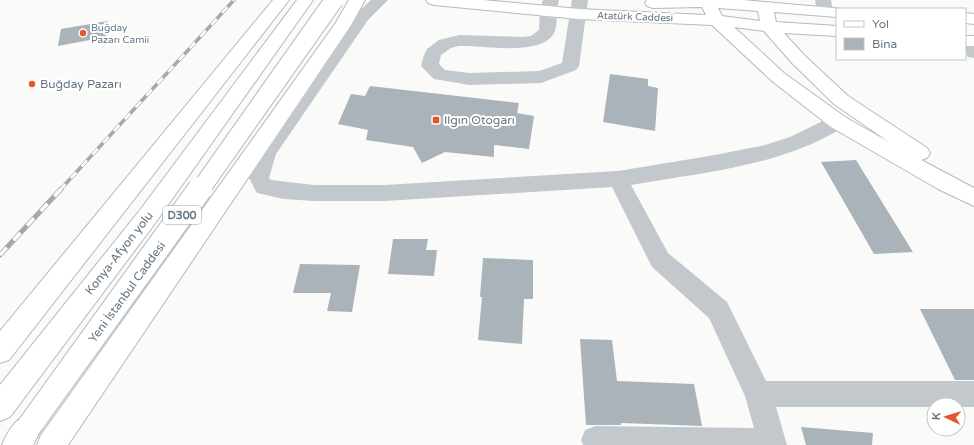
<svg xmlns="http://www.w3.org/2000/svg" width="974" height="445" font-family="'Varela Round',sans-serif">
<style>
.building{fill:#aab3b9}
.lines{fill:none;stroke-linecap:round;stroke-linejoin:round}
.major-casing{stroke:#b5babe;stroke-width:2}
.highway-casing{stroke:#b4b9bd;stroke-width:2}
.minor{fill:#c3c8cc;fill-rule:evenodd}
.major{fill:#fff;fill-rule:evenodd}
.highway{fill:#fff;fill-rule:evenodd}
.rail-far1-casing{stroke:#a2aab0;stroke-width:3.5}
.rail-casing{stroke:#a2aab0;stroke-width:5}
.rail-far1{stroke:#fff;stroke-width:2.5;stroke-dasharray:8;stroke-linecap:butt}
.rail{stroke:#fff;stroke-width:3.5;stroke-dasharray:10;stroke-linecap:butt}
.highway-bridge-far1-casing{stroke:#b4b9bd;stroke-width:20;stroke-linecap:butt}
.highway-bridge-casing{stroke:#b4b9bd;stroke-width:26;stroke-linecap:butt}
.highway-bridge-far1{stroke:#fff;stroke-width:18}
.highway-bridge{stroke:#fff;stroke-width:24}
.poi-dot{fill:#e4572e;stroke:#fff;stroke-width:1.5}
.labels{text-anchor:middle;stroke-width:4;stroke-linejoin:round;paint-order:stroke}
.far-street-label{font-size:10px;fill:#657683;stroke:#fff}
.far-poi-label{font-size:10px;fill:#657683;stroke:#fff;text-anchor:start}
.shield{fill:#fff;stroke:#939fa8;stroke-width:1}
.shield-label{font-size:11px;font-weight:bold;fill:#657683}
.poi-label{font-size:12px;fill:#657683;stroke:#fff;text-anchor:start}
.street-label{font-size:12px;fill:#657683;stroke:#fff}
</style>
<rect width="100%" height="100%" fill="#fafaf8"/>
<path class="building" d="M108,21L106,37L58,46L61,29Z
M610,74L648,79V86L658,88L655,131L603,122Z
M370,86L519,103L517,113L534,116L529,149L494,145V157L445,152L422,163L413,147L366,140L368,130L338,124L351,94L365,96Z
M856,160L913,252L874,254L821,162Z
M393,239H428L426,250H437L434,276L388,274Z
M483,258L533,260V299H524L522,344L478,340L482,297H480Z
M300,264L360,265L352,312L327,311L331,293H293Z
M920,309H974V380H955Z
M580,339L612,340L617,381L694,384L702,426L621,423V425H586Z
M801,427L873,433L872,445H806Z"/>
<g class="lines">
<defs>
<path id="major" d="M426,0H483L579,9L706,15L702,7L653,8L647,6L645,3L647,0H743L843,9H837V17L774,12L776,22L837,26V36L784,33L804,55L848,96L927,148L930,153L927,158L921,160L974,188V206L938,189L831,127L772,81L712,25L579,19L434,5L428,3ZM718,8L758,11L760,21L722,16ZM734,27L764,31L792,63L834,104L889,142L845,117L784,73Z
M965,13L974,14V24L965,23Z
M965,36H974V46H965Z"/>
<path id="highway" d="M273,0H289L9,360L0,363V331Z
M297,0H313L156,222L10,417L0,421V385L140,210Z
M349,0H365L351,25L68,445H37L41,435L335,24Z
M28,414L38,418L42,428L33,445H2C8,431 14,420 28,414Z"/>
</defs>
<use href="#major" class="major-casing"/>
<use href="#highway" class="highway-casing"/>
<path class="minor" d="M371,0H388L368,20L276,154L269,178L271,180L314,185H385L618,171L715,155L765,145L790,137L831,117L838,115L845,117L848,122L845,127C831,134 818,142 804,147C750,169 689,175 631,185L668,253L727,302L766,381H974V407H958V405H934V407H776L787,445H583L581,440L585,430L595,426L754,428L745,396L709,318L652,267L612,187L385,201H314L284,199L257,193L249,178L259,147L356,14Z
M543,0H559C556,10 558,27 554,33C541,57 482,45 459,46L451,48L441,55L439,64L445,70L470,73L539,71L562,63L572,0H588L579,66L576,70L541,83L470,85L434,79L421,66L424,55L427,49L439,40L459,35L524,37L531,36L539,30L540,10Z
M815,0H831L833,12L831,15L825,17L819,15L817,12Z
M965,36L972,37L974,40V58L968,57L965,52Z"/>
<use href="#major" class="major"/>
<use href="#highway" class="highway"/>
<defs>
<path id="rail-far1" d="M60,190L234,0"/>
<path id="rail" d="M0,255L61,189"/>
</defs>
<use href="#rail-far1" class="rail-far1-casing"/>
<use href="#rail" class="rail-casing"/>
<use href="#rail-far1" class="rail-far1"/>
<use href="#rail" class="rail"/>
<defs>
<path id="highway-bridge-far1" d="M200,190L334,0"/>
<path id="highway-bridge" d="M28,428L200,189"/>
</defs>
<use href="#highway-bridge-far1" class="highway-bridge-far1-casing"/>
<use href="#highway-bridge" class="highway-bridge-casing"/>
<use href="#highway-bridge-far1" class="highway-bridge-far1"/>
<use href="#highway-bridge" class="highway-bridge"/>
</g>
<g class="poi-dot">
<circle cx="83" cy="33" r="4"/>
<circle cx="32" cy="84" r="4"/>
<rect x="432" y="116" width="8" height="8" rx="2"/>
</g>
<g class="labels">
<g class="far-street-label">
<text transform="translate(635 16) rotate(2)" y="4">Atatürk Caddesi</text>
</g>
<g class="far-poi-label">
<text x="91" y="31">Buğday<tspan x="91" dy="12">Pazarı Camii</tspan></text>
</g>
<rect class="shield" x="163" y="206" width="38" height="18" rx="3"/>
<g class="shield-label">
<text x="182" y="219">D300</text>
</g>
<g class="poi-label">
<text x="40" y="88">Buğday Pazarı</text>
<text x="444" y="124">Ilgın Otogarı</text>
</g>
<g class="street-label">
<text transform="translate(119 253) rotate(-52)" y="4">Konya-Afyon yolu</text>
<text transform="translate(127 292) rotate(-54)" y="4">Yeni İstanbul Caddesi</text>
</g>
</g>
<rect x="836" y="8" width="130" height="52" fill="#ffffff" stroke="#c1c8cd"/>
<rect x="844" y="21" width="20" height="6" fill="#ffffff" stroke="#c1c8cd"/>
<text x="872" y="28" font-size="12" fill="#657683">Yol</text>
<rect x="844" y="38" width="20" height="12" fill="#aab3b9" stroke="#c1c8cd"/>
<text x="872" y="48" font-size="12" fill="#657683">Bina</text>
<g transform="translate(946 417) rotate(274)"><circle r="19" fill="#ffffff" stroke="#c1c8cd"/>
<path d="M0-3L7 15L0 10L-7 15Z" fill="#e4572e"/>
<text y="-6" font-size="11" font-weight="bold" text-anchor="middle" fill="#657683">K</text>
</g>
</svg>
